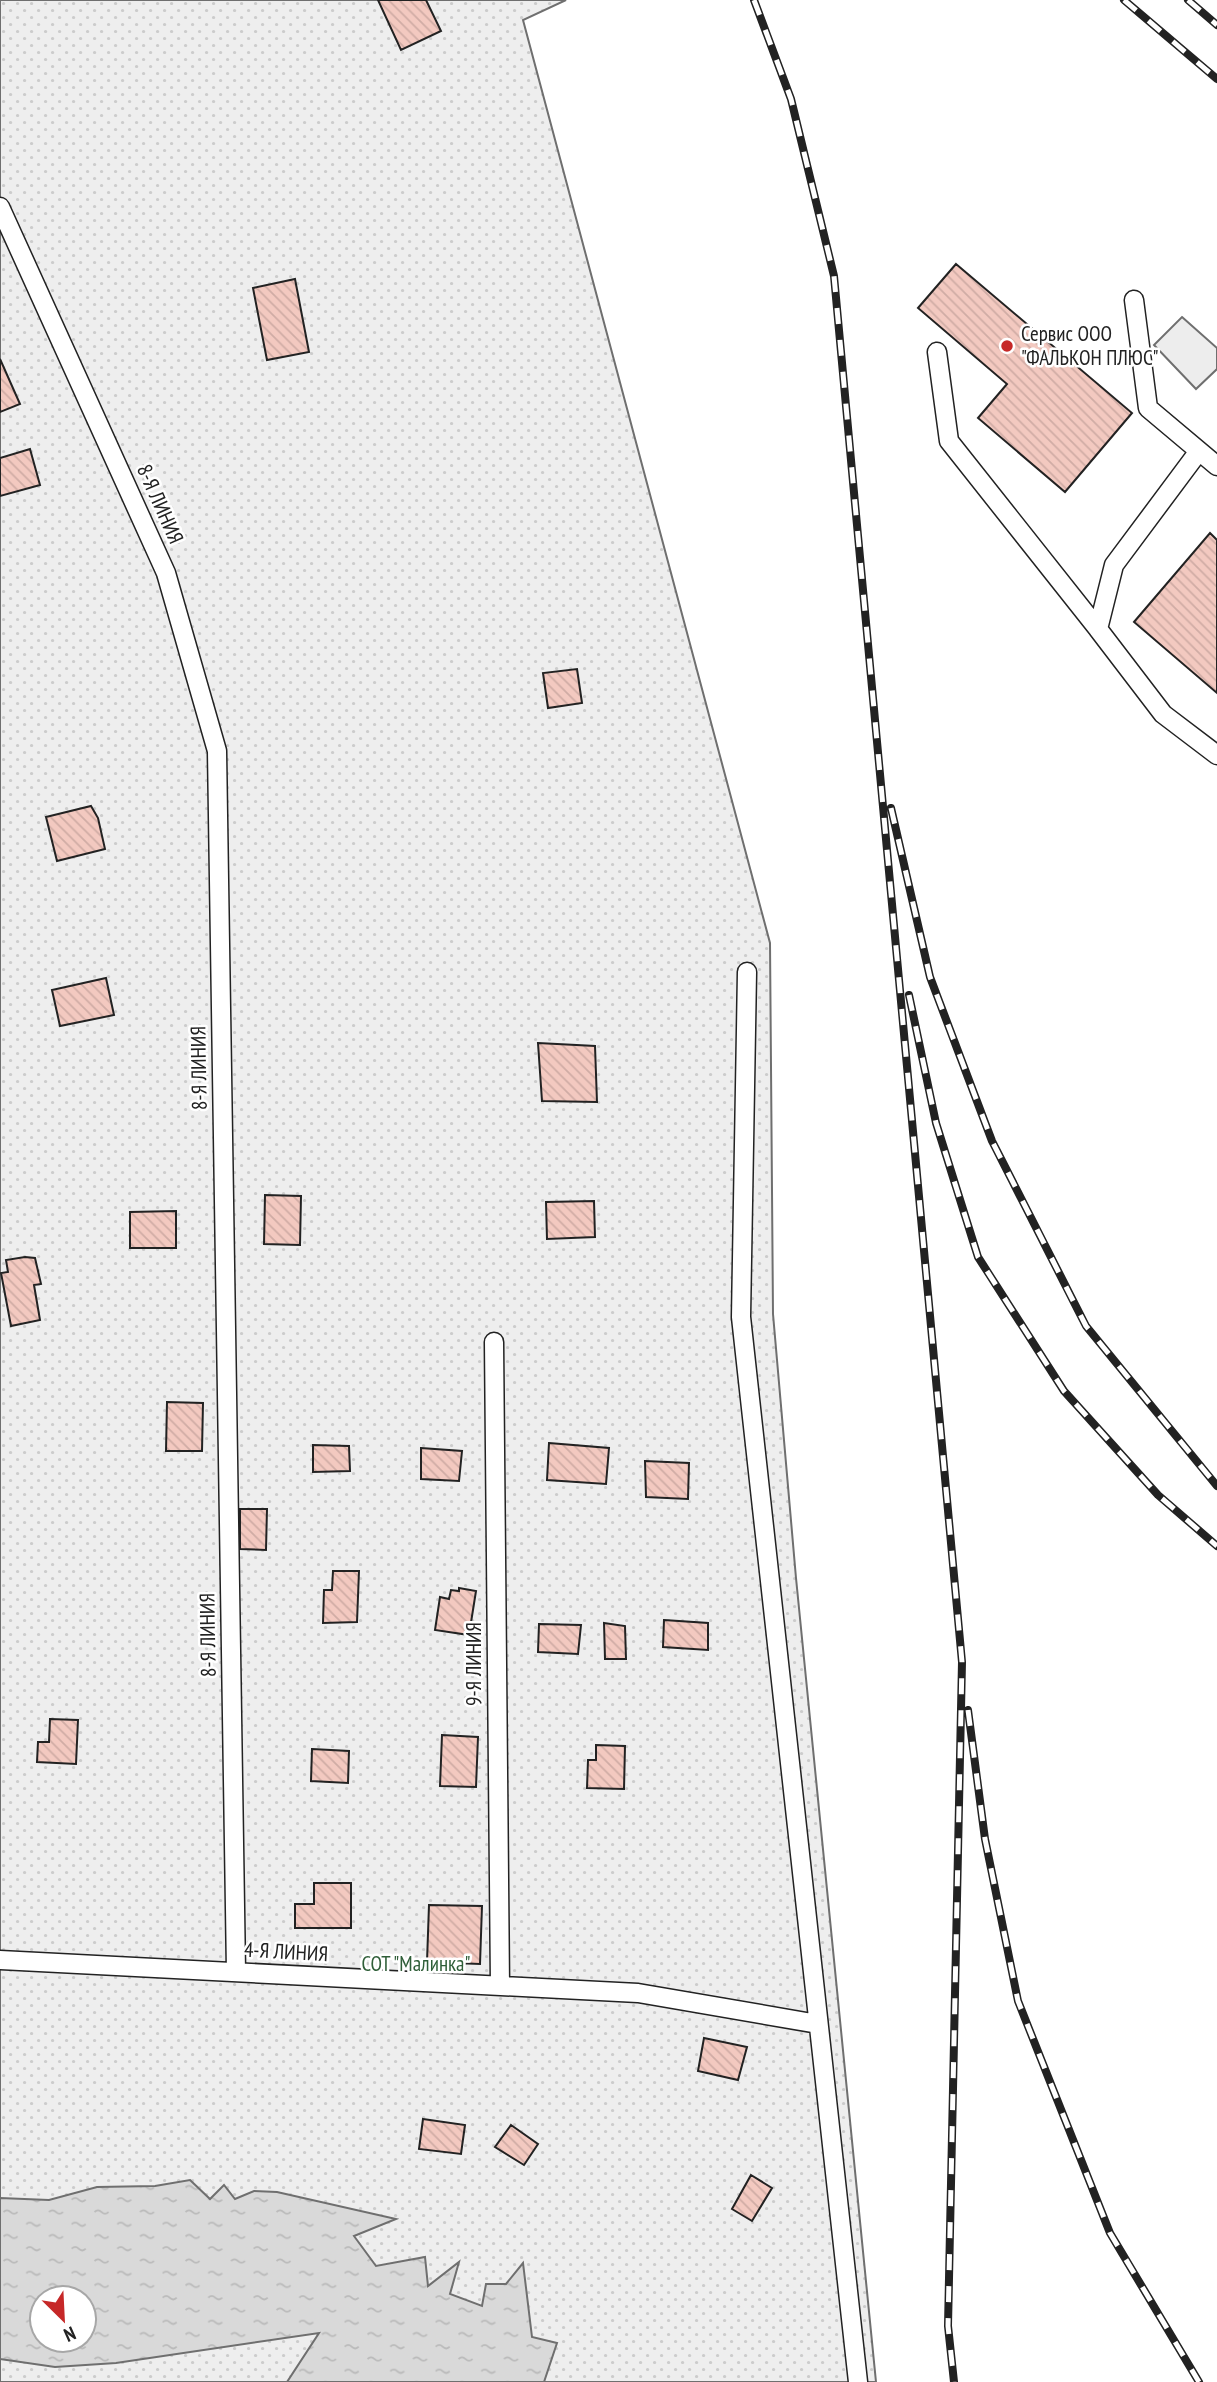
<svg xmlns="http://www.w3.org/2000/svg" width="1217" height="2382" font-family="'PT Sans Narrow',sans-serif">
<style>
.garden{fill:url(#garden-dots);stroke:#6f6f6f;stroke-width:2;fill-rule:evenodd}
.parking{fill:#ededed;stroke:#6f6f6f;stroke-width:2}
.water{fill:url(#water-ripples);stroke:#6f6f6f;stroke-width:2;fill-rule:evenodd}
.building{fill:url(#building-back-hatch);stroke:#222;stroke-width:2}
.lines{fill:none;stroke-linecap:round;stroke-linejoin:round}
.service-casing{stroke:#222;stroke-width:21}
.service{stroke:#fff;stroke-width:18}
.rail-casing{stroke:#222;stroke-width:8}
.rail{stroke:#fff;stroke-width:5;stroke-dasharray:16;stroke-linecap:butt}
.poi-dot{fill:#c62828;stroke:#fff;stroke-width:2.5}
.labels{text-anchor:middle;stroke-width:5;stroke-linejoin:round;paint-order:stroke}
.poi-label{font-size:21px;fill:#222;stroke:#fff;text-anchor:start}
.street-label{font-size:21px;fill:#222;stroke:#fff}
.park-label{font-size:21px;fill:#2f5e38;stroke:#fff}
</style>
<defs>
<pattern id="garden-dots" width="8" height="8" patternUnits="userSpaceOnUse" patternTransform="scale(1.75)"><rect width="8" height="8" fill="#eee"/><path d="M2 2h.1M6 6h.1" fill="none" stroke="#ccc" stroke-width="1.8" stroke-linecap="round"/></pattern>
<pattern id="water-ripples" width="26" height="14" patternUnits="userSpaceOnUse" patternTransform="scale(1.75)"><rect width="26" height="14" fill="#d9d9d9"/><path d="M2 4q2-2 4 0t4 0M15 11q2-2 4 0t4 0" fill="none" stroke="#bababa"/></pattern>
<pattern id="building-back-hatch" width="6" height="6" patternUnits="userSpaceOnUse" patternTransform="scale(1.75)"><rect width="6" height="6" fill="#f3c9c0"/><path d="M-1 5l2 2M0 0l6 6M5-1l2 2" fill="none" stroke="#d0aca5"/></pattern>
</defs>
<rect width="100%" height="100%" fill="#fff"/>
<path class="garden" d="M0,0H566L523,20L770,943L773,1314L796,1578L876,2382H0ZM42,2298H84V2340H42Z"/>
<path class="parking" d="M1182,317L1217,348V369L1196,389L1154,345Z"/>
<path class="water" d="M190,2180L210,2199L224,2185L235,2199L254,2191L277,2192L396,2219L354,2236L376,2266L425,2257L428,2286L459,2262L450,2294L482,2306L486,2284H506L523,2263L532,2337L557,2343L544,2382H287L319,2333L116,2363L55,2367L0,2359V2198L49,2200L97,2187L155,2186ZM84,2298V2340H42V2298Z"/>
<path class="building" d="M378,0H426L441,31L401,50Z
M956,264L1132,413L1065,492L978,418L1007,384L918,308Z
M295,279L309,352L267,360L253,288Z
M0,359L20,404L0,412Z
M30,449L40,485L0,496V458Z
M1210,533L1217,540V693L1134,622Z
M577,669L582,703L548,708L543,673Z
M91,806L98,818L105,849L57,861L46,817Z
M106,978L114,1015L60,1026L52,990Z
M538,1043L595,1046L597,1102L542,1101Z
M265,1195L301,1196L300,1245L264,1244Z
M594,1201L595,1237L547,1239L546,1202Z
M176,1211V1248H130V1212Z
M25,1257L35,1258L41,1284L34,1285L40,1320L11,1326L1,1273L8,1272L6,1260Z
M167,1402L203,1403L202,1451H166Z
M549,1443L609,1448L606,1484L547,1480Z
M313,1445L349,1446L350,1471L313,1472Z
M421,1448L462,1451L459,1481L421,1479Z
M645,1461L689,1463L688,1499L646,1497Z
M240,1509H267L266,1550L240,1549Z
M333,1571H359L357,1622L323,1623L324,1590H332Z
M459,1588L476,1591L469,1635L435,1630L440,1597L449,1599L451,1590L459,1591Z
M664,1620L708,1623V1650L663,1647Z
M604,1623L625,1626L626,1659H605Z
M539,1624L581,1625L578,1654L538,1652Z
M50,1719L78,1720L76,1764L37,1762L38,1742H49Z
M442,1735L478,1737L476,1787L440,1786Z
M596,1745L625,1746L624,1789L587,1788L588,1760H596Z
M312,1749L349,1751L348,1783L311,1781Z
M314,1883H351V1928H295V1904H314Z
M429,1905L482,1906L480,1964L427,1962Z
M704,2038L747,2047L738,2080L698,2071Z
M423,2119L465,2125L461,2154L419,2149Z
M511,2125L538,2144L524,2165L495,2147Z
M751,2175L772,2188L752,2221L732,2209Z"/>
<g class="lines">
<defs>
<path id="service" d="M0,207L166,573L217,751L236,1972
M1134,300L1148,408L1217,466
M937,352L949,441L1098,629
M1199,451L1114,565L1098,629L1163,714L1217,755
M747,972L741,1317L858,2382
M494,1342L500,1986
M0,1960L638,1993L818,2024"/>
</defs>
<use href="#service" class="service-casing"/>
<use href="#service" class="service"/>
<defs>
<path id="rail" d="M754,0L791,99L834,276L962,1662L948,2326L954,2382
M1124,0L1217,79
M1188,0L1217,25
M891,808L930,977L992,1141L1086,1326L1217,1486
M909,995L936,1123L978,1257L1064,1391L1158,1495L1217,1546
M968,1710L985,1839L1018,2001L1110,2233L1199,2382"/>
</defs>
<use href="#rail" class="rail-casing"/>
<use href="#rail" class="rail"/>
</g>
<circle class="poi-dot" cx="1007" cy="346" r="7"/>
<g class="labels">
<g class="poi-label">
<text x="1021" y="341">Сервис ООО<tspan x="1021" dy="24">"ФАЛЬКОН ПЛЮС"</tspan></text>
</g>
<g class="street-label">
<text transform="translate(160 504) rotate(66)" y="7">8-Я ЛИНИЯ</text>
<text transform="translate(199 1068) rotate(-91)" y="7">8-Я ЛИНИЯ</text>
<text transform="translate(208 1635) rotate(-91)" y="7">8-Я ЛИНИЯ</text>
<text transform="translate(474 1664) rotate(-90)" y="7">9-Я ЛИНИЯ</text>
<text transform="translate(286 1952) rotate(3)" y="7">4-Я ЛИНИЯ</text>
</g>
<g class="park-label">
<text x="416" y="1971">СОТ "Малинка"</text>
</g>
</g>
<g transform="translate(63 2319) rotate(156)"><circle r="33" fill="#ffffff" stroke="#a7a7a7" stroke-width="2"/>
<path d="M0-5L12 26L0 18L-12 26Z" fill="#c62828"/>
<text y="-10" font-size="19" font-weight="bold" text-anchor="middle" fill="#222222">N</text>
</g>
</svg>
